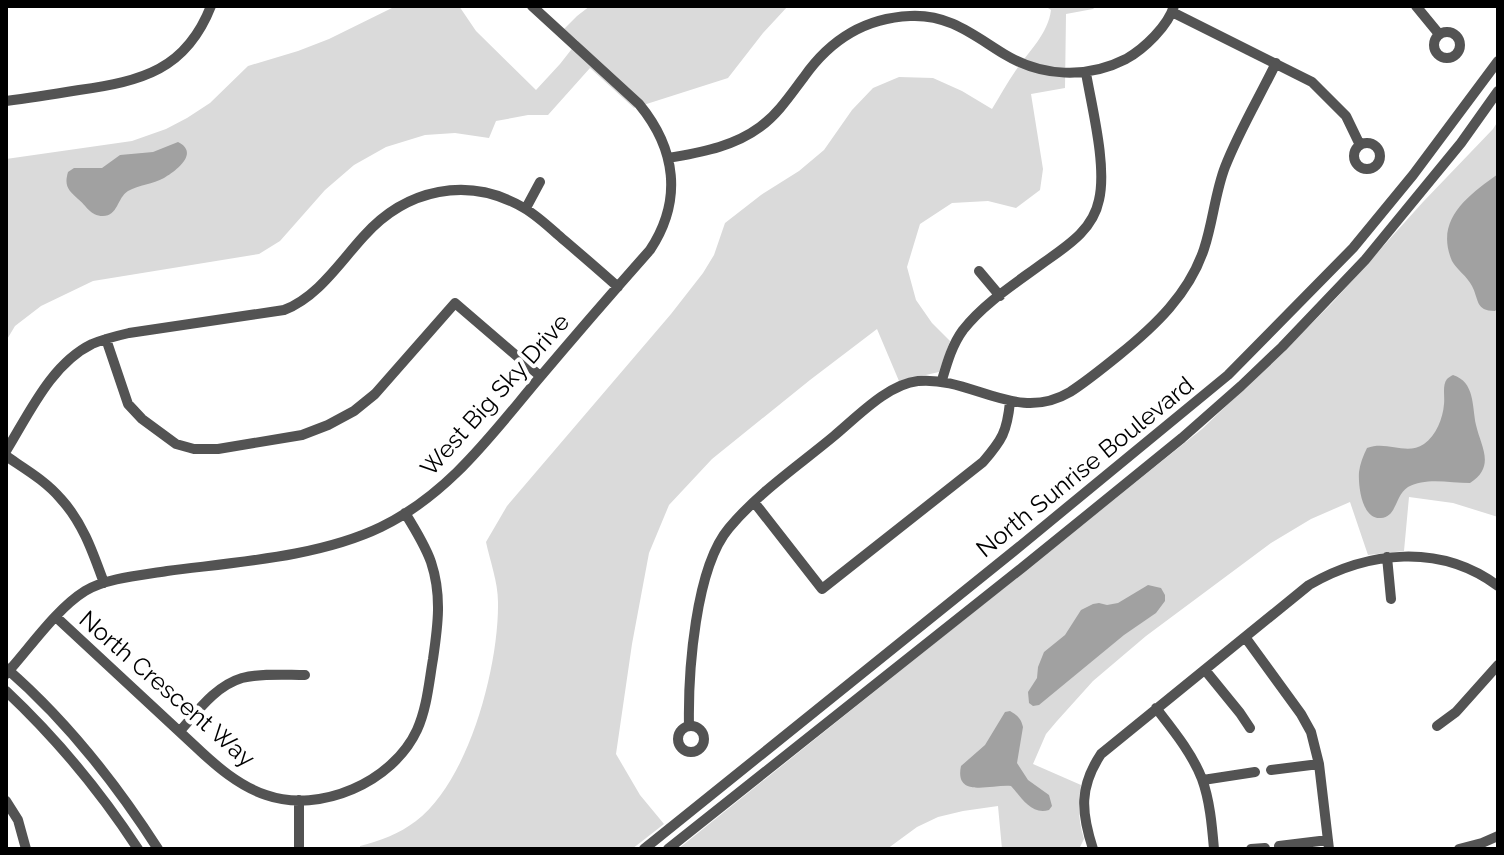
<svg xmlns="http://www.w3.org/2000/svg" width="1504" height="855" font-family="Raleway,sans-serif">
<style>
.green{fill:#dadada}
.water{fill:#a1a1a1}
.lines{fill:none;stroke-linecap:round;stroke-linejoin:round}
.minor{stroke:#535353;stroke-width:10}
.labels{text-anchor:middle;stroke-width:8;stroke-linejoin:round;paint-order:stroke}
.street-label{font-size:24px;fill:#000;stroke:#fff}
</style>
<rect width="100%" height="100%" fill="#fff"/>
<path class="green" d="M396,6H459L476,31L536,90L560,64L578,41L564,29L577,16L590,6H788L763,33L728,78L634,108L590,68L548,115H528L496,121L489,138L455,133L425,135L386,147L354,165L325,190L280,241L259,254L93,281L41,306L15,326L6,341V159L132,141L166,129L187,118L210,103L248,66L298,51L329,39Z
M1045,6H1096L1093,9L1066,14L1065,88L1031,94L1043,169L1040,190L1016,208L988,201L952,203L920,224L907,267L916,300L932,323L950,341L939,372L899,381L877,329L810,380L712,459L669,505L649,553L632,644L616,754L640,795L664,824L632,849H360V846C380,841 399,834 416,821C469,781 499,666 498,602C498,582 490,561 486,542L507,506L671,314L703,273L714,255L725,223L761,195L799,171L824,150L852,110L873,88L899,77L933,78L962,91L992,109C1000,96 1007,83 1016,70C1029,51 1048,34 1051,10Z
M1498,121V517L1453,503L1409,497L1404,551L1368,555L1350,502L1311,519L1271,543L1146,636L1093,681L1057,721L1046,734L1033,764L1081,785C1078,804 1078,820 1084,839L1080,847L1073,849H1002L998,806L963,811L938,817L917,827L887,849H678L1202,429L1285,350L1332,303L1423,202L1493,129Z"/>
<path class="water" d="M178,142C200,153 176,171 164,178C153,184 139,185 128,191C117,198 118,216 103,216C90,216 86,205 78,199C68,190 64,186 68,172L74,168H102L120,155L153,152Z
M1498,174V308L1495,311C1475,311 1479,299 1472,286C1467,276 1457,270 1452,261C1434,219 1469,195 1498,174Z
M1453,375C1475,382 1472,406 1476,425C1481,447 1496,466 1470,483C1450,483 1426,477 1408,487C1395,495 1397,517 1381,518C1362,520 1358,486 1359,472C1360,464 1363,456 1367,448C1387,440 1406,456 1424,444C1436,436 1443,418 1444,404C1445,397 1442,385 1447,379C1449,377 1451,376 1453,375Z
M1148,585L1161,588L1165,595V601L1156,613L1124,635L1039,705L1033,706L1029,703L1028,692L1037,678L1038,667L1044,652L1065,635L1081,610L1093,604L1099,603L1107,605L1118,603Z
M1010,711C1017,715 1021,718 1023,727L1017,763L1028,780L1049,795L1052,806L1049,810C1031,815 1022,798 1011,786C992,784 954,799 961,766L985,745L1005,712Z"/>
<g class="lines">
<path class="minor" d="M1416,6L1439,34
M1172,12L1312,82L1346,116L1360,145
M1434 45a13 13 0 1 1 26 0a13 13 0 1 1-26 0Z
M6,101C30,98 55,94 79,90C142,81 186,70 211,6
M1354 156a13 13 0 1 1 26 0a13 13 0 1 1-26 0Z
M669,158C701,152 733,147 760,127C778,114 791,94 804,77C830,40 864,18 910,16C949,14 973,35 1004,54C1042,77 1087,79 1126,59C1144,49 1168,26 1174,6
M526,208L540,182
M979,271L1000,296
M106,339L128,404L142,419L176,444L194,449H218L302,435L328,425L354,411L375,394L455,303L540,376
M942,380C947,363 952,345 963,330C984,303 1016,283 1043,263C1067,246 1093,230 1099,200C1107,166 1092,108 1086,73
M6,451C29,414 51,364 92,344C104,339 116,336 129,333L284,310C318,297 340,262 364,236C406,189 468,175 524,208C536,215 547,225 557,234C578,252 598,269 618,287
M6,456C25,469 46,481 61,499C83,523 93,553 104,583
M754,502L822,589L983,462C1002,440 1007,432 1010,402
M1387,557L1391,599
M56,617L196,747C216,766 239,786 266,795C320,814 393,782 417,730C427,708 429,682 433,659C438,625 442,595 431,562C425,545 415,529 405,513
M1245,637L1301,714L1311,732L1319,764L1329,849
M6,668C66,720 115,782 158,849
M1205,670L1240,713L1250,728
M6,674C29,649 56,609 85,591C106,578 143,575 167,571C236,562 319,557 381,527C447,495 489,438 535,383C573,338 611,294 650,250C683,200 676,149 639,104L532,6
M6,691C56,738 100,791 138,849
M1156,708C1173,730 1192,753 1202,779C1210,801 1212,826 1214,849
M678 739a13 13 0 1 1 26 0a13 13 0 1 1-26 0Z
M689,726C688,673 695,568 729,528C759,492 798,466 834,436C857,417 888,384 918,381C972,376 1016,424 1070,392C1087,381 1103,368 1119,355C1155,326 1189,294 1204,249C1213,222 1215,193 1225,167C1239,131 1259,98 1276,63
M1437,726L1456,712L1498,665
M180,731C197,712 215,686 242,678C262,673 285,675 305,675
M1271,770L1319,764
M1203,780L1255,772
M6,801L18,820L26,849
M1279,846L1328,840
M299,849V800
M644,849L1014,551L1228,375L1353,248L1413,175L1498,61
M668,849L1023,567L1182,438L1241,386L1282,347L1365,260L1461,143L1498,91
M1093,849C1081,812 1079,787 1101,754L1309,585C1368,551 1440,543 1498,586
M1251,849L1265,848
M1459,849L1482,843L1498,836"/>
</g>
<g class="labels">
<g class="street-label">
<text transform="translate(495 395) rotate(-48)" y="8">West Big Sky Drive</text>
<text transform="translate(1085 467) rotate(-39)" y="8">North Sunrise Boulevard</text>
<text transform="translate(167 689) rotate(41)" y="8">North Crescent Way</text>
</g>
</g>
<rect width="1504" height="855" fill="none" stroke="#000000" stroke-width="16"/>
</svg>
